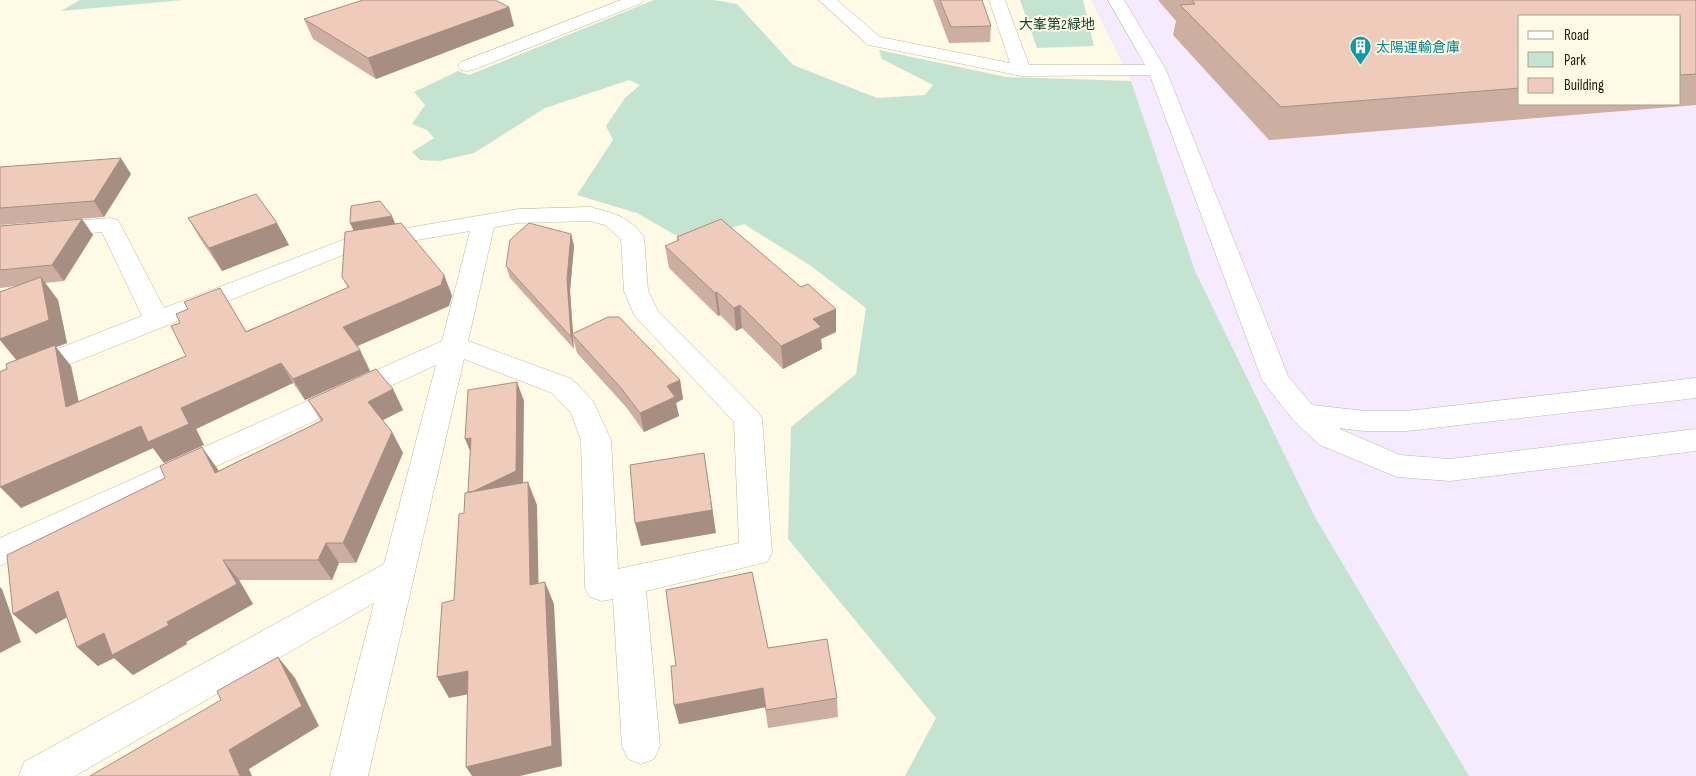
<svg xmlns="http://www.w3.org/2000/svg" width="1696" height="776" font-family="'Sofia Sans Condensed','Noto Sans JP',sans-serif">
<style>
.industrial{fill:#f6eafe;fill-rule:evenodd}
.green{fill:#c4e3d1}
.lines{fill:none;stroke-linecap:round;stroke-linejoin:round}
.street-casing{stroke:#c0b898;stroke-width:1}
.secondary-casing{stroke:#c0b898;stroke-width:1}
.street{fill:#fff;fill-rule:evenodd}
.secondary{fill:#fff;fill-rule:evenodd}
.wall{fill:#cdafa1;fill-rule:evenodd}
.shaded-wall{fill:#a78e83}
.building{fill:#eecbbb;stroke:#a78e83}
.labels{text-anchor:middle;stroke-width:4;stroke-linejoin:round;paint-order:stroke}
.far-park-label{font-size:14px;fill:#113f2a;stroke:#fefae5}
.far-culture-label{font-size:14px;fill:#0d838f;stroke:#fefae5;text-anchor:start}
</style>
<rect width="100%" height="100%" fill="#fefae5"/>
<path class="industrial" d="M1091,0H1696V776H1469L1315,517L1195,271L1131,81ZM1520,16H1680V104H1520Z"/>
<path class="green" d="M80,0H184L61,11Z
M654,0H714L737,4L793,65L877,98L925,95L933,85L882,59L879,50L1006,77L1131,81L1195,271L1315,517L1469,776H905L936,718L788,539L791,427L856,374L866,308L811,266L744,224L686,241L637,213L577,195L613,140L606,126L625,98L640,85L629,80L545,108L474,153L439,161L420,160L412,152L434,138L427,130L412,124L425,105L414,92L458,71L469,75Z
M1020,0H1083L1094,46L1037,48Z"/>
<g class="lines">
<defs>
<path id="street" d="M621,0H644L642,3L473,70L467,71L461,70L458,66L461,62Z
M819,0H837L880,37L1010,63L989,0H1005L1029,65H1157L1163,66L1166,70L1163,74L1157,75L1022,76L874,46L868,45Z
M590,207C613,213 629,216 644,237L648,291L658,311L758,412L762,419L772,553L767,562L646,591L660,746L654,759L641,764L628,759L622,746L613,599L602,601L590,597L585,587L581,440L571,413L552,393L464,359L368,776H330L374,603L75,776H19L24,762L384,564L436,365L0,566V538L442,341L470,231L353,251L0,392V371L142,316L102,232L0,241V227L110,218L118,220L164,308L348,238L519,209ZM590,221L605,225L621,239L624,291L634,315L734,422L739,543L618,569L611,440L593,401L572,379L468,341L494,227L519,223Z"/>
<path id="secondary" d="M1108,0H1124L1166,70L1288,376L1312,405L1365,411H1407L1696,378V398L1407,431H1365L1339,428L1340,429L1400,455L1450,459L1696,429V451L1450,481L1397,477L1320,445L1294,421L1262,380L1148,70Z"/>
</defs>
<use href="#street" class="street-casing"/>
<use href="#secondary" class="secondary-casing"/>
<use href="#street" class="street"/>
<use href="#secondary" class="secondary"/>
</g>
<path class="wall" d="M933,0H982L991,26L990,42L949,43Z
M1158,0H1696V105L1269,140L1173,35L1176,21ZM1520,16H1680V104H1520Z
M509,7L514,26L376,79L313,39L304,19Z
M0,167L131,174L104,217L0,225Z
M188,218L289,245L222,271L201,240Z
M82,219L93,235L64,281L45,283L58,300L67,343L56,347L71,366L79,402L186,356L180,323L188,309L220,288L246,331L348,288L342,277L354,231L350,223L395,224L444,275L452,296L449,306L357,346L360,350L370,371L305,400L293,383L196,429L204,445L164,463L153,448L21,508L7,369L17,360L0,340V292L16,286L0,288V226Z
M571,234L574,246L570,291L573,333L680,380L683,399L676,403L679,416L644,432L626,407L577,353L573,338L574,349L510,278L506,266Z
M677,237L801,287L836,309V332L821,339L822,349L783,369L742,328L736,331L720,315L718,316L669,268L665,246L677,241Z
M393,389L403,410L383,420L392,432L403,453L356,563H339L332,580H239L253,604L186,642L187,644L133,675L114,658L98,666L77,647L67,617L36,634L13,614L217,468L218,471L321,421L308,400Z
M768,648L837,698L838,717L768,728L765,707L679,724Z"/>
<path class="shaded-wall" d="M509,7L514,26L376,79L368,58Z
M121,158L131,174L104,217L94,201Z
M392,216L397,228L356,235L350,223Z
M82,219L93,235L64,281L52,265Z
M277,223L289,245L222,271L209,248Z
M571,234L574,246L570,291L573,335L572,334L573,338L574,349L571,337L567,279Z
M444,275L452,296L449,306L353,348L343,327Z
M41,277L58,300L67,343L56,347L71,366L84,428L18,362L0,340V339Z
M717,292L720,315L718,316L715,293Z
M740,305L742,328L736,331L734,308Z
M836,309V332L821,339L822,349L783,369L781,346L813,319Z
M360,350L370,371L305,400L293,379Z
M281,363L293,383L196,429L204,445L164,463L153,448L21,508L0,487L181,408Z
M680,380L683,399L676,403L679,416L644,432L640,413L667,386Z
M517,382L524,401L523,489L468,493Z
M393,389L403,410L379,422L368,402Z
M392,432L403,453L356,563L343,543Z
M471,438L473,458L465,439Z
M202,447L217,468L230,493L215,473Z
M704,453L716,533L641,546L635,523Z
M528,482L537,505L539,607L530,585Z
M326,543L339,563L332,580L318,560Z
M223,560L239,580L253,604L186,642L187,644L133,675L114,658L98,666L77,647L104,633L167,622Z
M545,582L554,604L562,766L520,776H472L466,767Z
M0,587L2,589L21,642L0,653Z
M58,591L79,611L36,634L13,614Z
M278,657L295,678L319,726L249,769L252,776H240L229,750Z
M468,671L480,692L449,698L437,677Z
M763,688L766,707L679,724L674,705Z"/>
<path class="building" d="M363,0H495L509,7L368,58L304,19Z
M940,0H982L991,26L951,27Z
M1192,0H1696V74L1680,75V16H1520V88L1281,107L1180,5L1195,4Z
M121,158L94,201L0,208V167Z
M256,194L277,223L209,248L188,218Z
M380,201L392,216L350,223L351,206Z
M82,219L52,265L0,270V226Z
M721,219L801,287L808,284L836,309L813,319L821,327L781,346L740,305L734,308L717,292L715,293L665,246L679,240L677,237Z
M401,223L444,275L441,285L343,327L360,350L293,379L281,363L181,408L189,424L148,442L141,426L0,487V372L7,369L6,364L55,345L66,407L186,356L171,326L180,323L176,314L188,309L184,302L220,288L246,332L349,287L342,277L345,232Z
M529,223L571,234L567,279L571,337L506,266L510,240Z
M41,277L49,320L0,339V292Z
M608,317H619L680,380L667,386L675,397L640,413L621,388L572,334Z
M376,369L393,389L368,402L392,432L343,543H326L318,560H223L237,584L167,622L169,625L112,655L104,633L77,647L58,591L13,614L7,555L165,478L160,466L202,447L215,473L323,420L308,400Z
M517,382L516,471L472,492H468L471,438L465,439L468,390Z
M704,453L712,510L635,523L630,465Z
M528,482L530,585L545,582L552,746L466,767L468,671L437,677L442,603L454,600L459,514L464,513L465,493Z
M752,572L768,648L827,639L837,698L766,710L763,688L674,705L671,666H676L666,590Z
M278,657L302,706L229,750L240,776H90L221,700L217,691Z"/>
<defs>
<symbol id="building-pin" viewBox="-11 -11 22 30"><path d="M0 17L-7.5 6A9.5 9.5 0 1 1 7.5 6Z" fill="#0f9aa8" stroke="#fefae5"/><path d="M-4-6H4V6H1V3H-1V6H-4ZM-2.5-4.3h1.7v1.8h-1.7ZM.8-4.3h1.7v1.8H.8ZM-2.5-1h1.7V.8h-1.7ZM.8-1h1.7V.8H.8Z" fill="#fff"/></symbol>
</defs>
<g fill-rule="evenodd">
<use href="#building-pin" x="1348" y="34" width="25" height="34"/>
</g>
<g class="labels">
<g class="far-park-label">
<text x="1057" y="29">大峯第2緑地</text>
</g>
<g class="far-culture-label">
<text x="1376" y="52">太陽運輸倉庫</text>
</g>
</g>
<rect x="1518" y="15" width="162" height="90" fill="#fefae5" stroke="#a6a291"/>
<rect x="1528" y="31" width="25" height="8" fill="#ffffff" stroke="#a6a291"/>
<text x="1564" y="40" font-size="15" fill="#211e12">Road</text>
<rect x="1528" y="52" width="25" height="15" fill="#c4e3d1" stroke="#a6a291"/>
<text x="1564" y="65" font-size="15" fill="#211e12">Park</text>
<rect x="1528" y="78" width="25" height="15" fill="#eecbbb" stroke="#a6a291"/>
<text x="1564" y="90" font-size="15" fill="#211e12">Building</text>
</svg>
